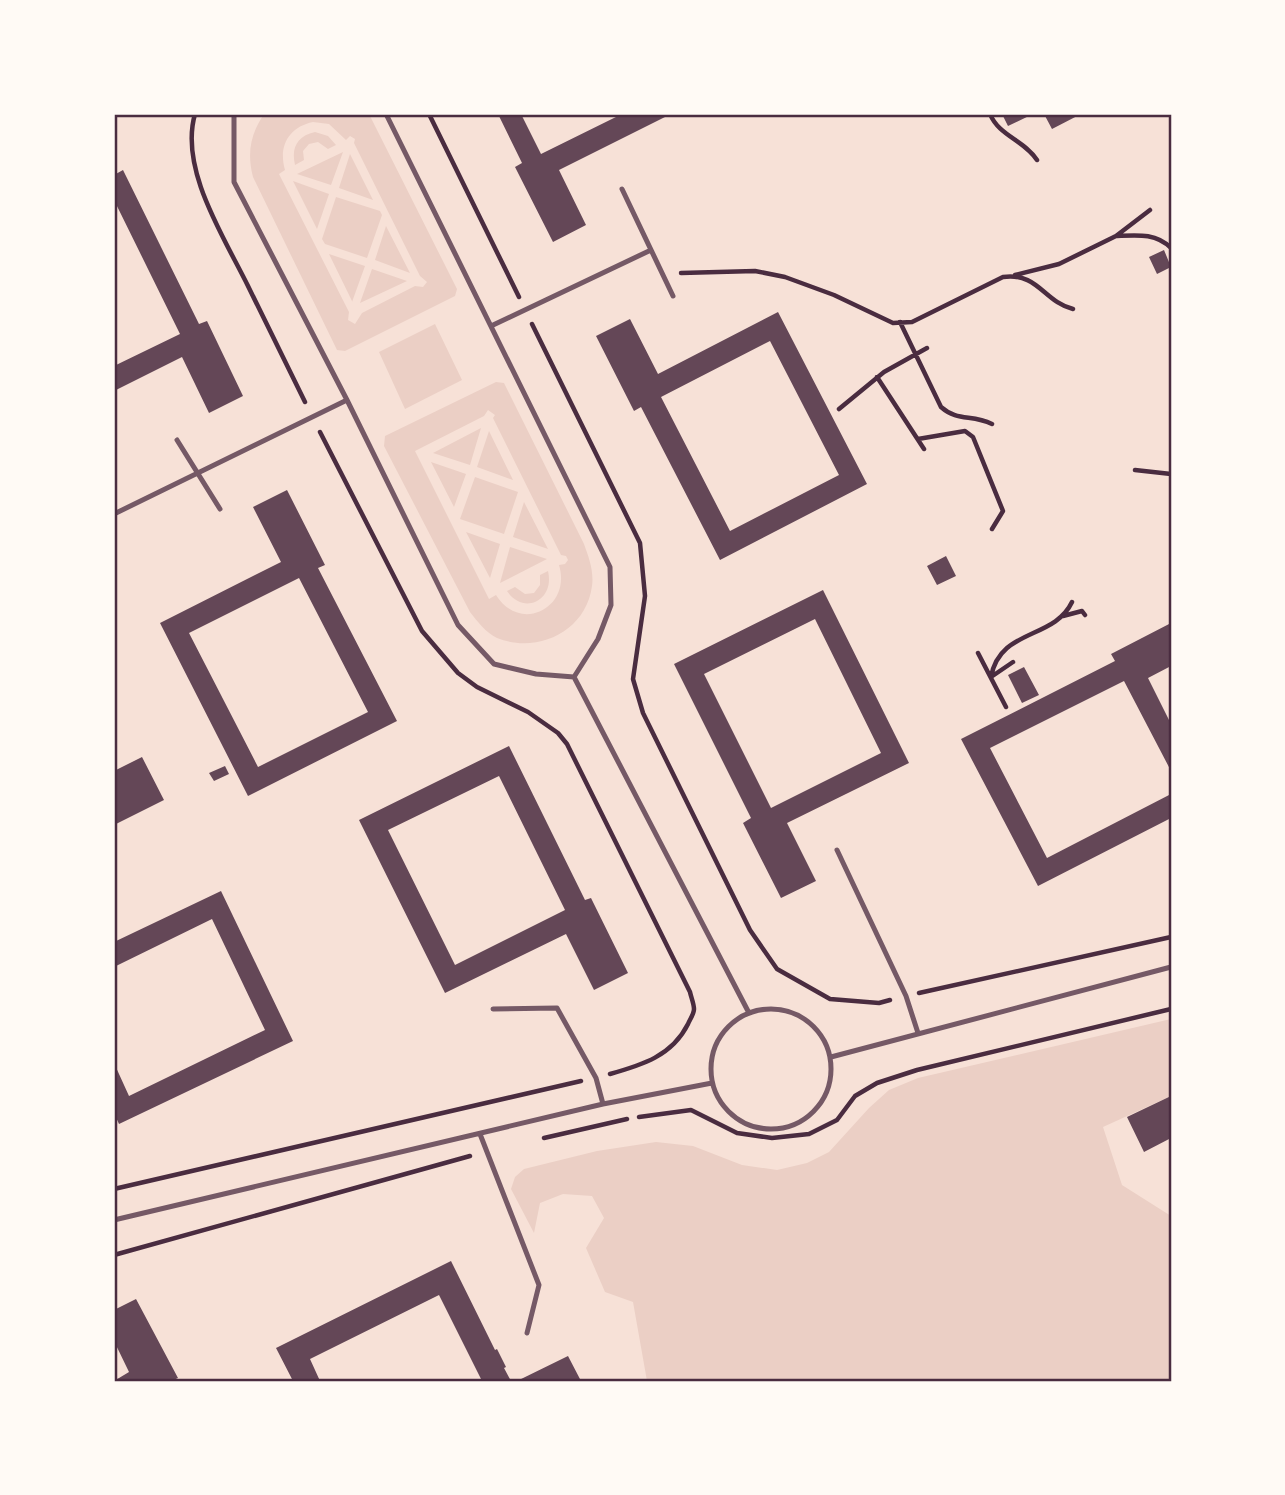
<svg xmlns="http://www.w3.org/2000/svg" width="1285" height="1495" font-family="Inter,sans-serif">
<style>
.green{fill:#ebcfc5;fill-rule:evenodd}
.building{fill:#644757;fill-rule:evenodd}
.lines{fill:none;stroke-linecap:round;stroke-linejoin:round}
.path{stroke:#4a2c40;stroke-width:4.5}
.service{stroke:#755966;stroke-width:5}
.neatline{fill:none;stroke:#4a2c40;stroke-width:2.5}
</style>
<rect width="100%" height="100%" fill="#f7e1d7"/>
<path class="green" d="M264,114H369L457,289L455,296L345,351L337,350L253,177C247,153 250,135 264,114ZM313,122L329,124L346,140L350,136L355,139L354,143L420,276L427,282L423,287L415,286L362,313L355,324L348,320L349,312L279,174L285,170C278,146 289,127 313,122Z
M315,132L328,136L336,145L328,149L318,142L309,144L303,151L304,160L295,165C291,148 297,136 315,132Z
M343,152L331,185L297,174Z
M350,154L373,200L339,188Z
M293,181L329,194L317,229Z
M336,197L380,211L382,215L367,258L325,244L322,239Z
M386,226L410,273L375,260Z
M329,254L365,266L352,302V301Z
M372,269L407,281L360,303Z
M435,324L462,380L405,409L379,352Z
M496,382L504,383L584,544C589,558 594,571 592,586C586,632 537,654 497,638C486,633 477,621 470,612L384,446L385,436ZM488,410L495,415L493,418L561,555L566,556L568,560L565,564L559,565C572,608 520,634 496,595L489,599L415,451L484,416Z
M481,428L470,465L433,453Z
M489,431L513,480L477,467Z
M431,462L466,474L454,507Z
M475,477L518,492L504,534L460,519Z
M524,502L548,549L513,537Z
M466,532L500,544L490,578Z
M510,547L547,559L500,583Z
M548,571C555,600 524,616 507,591L515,587L525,594L534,593L540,585V575Z
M1171,1019V1096L1103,1127L1122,1185L1171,1216V1381H647L633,1302L605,1292L586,1248L604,1218L592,1196L563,1194L540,1203L534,1233L511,1189L515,1177L524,1169L597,1151L656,1142L693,1146L742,1165L777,1170L807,1163L829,1152L869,1108L889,1090L918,1078Z"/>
<path class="building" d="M498,114H521L541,154L622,114H671L559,170L586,225L553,242L515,167L522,163Z
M1002,114H1033L1008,126Z
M1044,114H1081L1052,129Z
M123,170L199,324L207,321L243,396L209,413L182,357L114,391V366L180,334L114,200V175Z
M1164,250L1171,267L1157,274L1149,257Z
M778,312L867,484L720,560L641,407L634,411L596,336L630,319L658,374ZM770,341L839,475L730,531L661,397Z
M287,490L325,565L318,568L397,721L248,796L160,623L281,562L253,507ZM299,578L368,712L258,767L189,633Z
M946,556L956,576L937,585L927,566Z
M823,590L909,763L787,823L816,881L781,898L743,823L751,818L674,664ZM815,619L881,753L771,808L704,674Z
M1171,623V666L1148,678L1171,724V771L1124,681L990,748L1047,858L1171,794V818L1038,886L961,739L1115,661L1111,654Z
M1024,667L1039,695L1022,703L1008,675Z
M509,746L585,900L591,898L628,973L594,990L566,934L445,993L359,820ZM499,776L565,910L455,965L388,830Z
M142,757L164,800L114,825V771Z
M225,766L229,774L214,781L209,773Z
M221,891L293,1041L119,1124L114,1113V1063L129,1096L265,1030L212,919L114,967V942Z
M1171,1096V1138L1144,1152L1127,1117Z
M451,1261L495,1350L497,1349L506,1367L504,1368L511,1381H482L439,1295L310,1359L320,1381H293L276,1348Z
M136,1299L178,1378L171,1381H114L129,1372L114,1341V1310Z
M568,1356L581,1381H517Z"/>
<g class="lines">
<path class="path" d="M195,114C179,169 224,237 248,286C267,324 286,363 305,402
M429,114L519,297
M990,114C999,136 1024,140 1037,160
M1117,236C1138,235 1156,233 1171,248
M681,273L755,271L785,277L834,295L893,323L912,322L1003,277C1038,272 1044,302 1073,309
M1015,275L1059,264L1116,236L1150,210
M900,322L941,407C958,422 971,414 992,424
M532,324L640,543L645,596L633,679L643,713L750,930L777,969L830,999L879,1003L890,1000
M877,377L924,449
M839,409L884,372L927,348
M320,432L422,631L458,673L477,687L528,712L558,733L567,744L690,992C691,997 694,1004 694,1009C694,1014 690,1019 688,1024C672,1056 642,1065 610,1074
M918,439L965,431L973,437L1003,511L992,529
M1135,470L1171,474
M1063,616L1082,611L1085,615
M978,653L1006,707
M1013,662L991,677C1000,628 1054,640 1072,602
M919,993L1171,937
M639,1117L691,1110L737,1133L772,1138L809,1134L837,1120L855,1096L877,1083L917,1070L1171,1009
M544,1138L627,1119
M114,1189L581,1081
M114,1255L470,1156"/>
<path class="service" d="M234,114V182L347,400L458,625L494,664L536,674L574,677
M386,114L610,567L611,605L598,639L574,677
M622,189L673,296
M491,326L651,250
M177,440L220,509
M114,514L347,400
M574,677L749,1013
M837,850L906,996L918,1033
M711 1069a60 60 0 1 1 120 0a60 60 0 1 1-120 0Z
M493,1009L557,1008L596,1078L603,1104
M831,1057L1171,967
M480,1134L539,1285L527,1333
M114,1220L603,1104L712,1083"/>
</g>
<rect width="1285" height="1495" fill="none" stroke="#fffaf5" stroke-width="231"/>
<rect x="116" y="116" width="1054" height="1264" class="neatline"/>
</svg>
